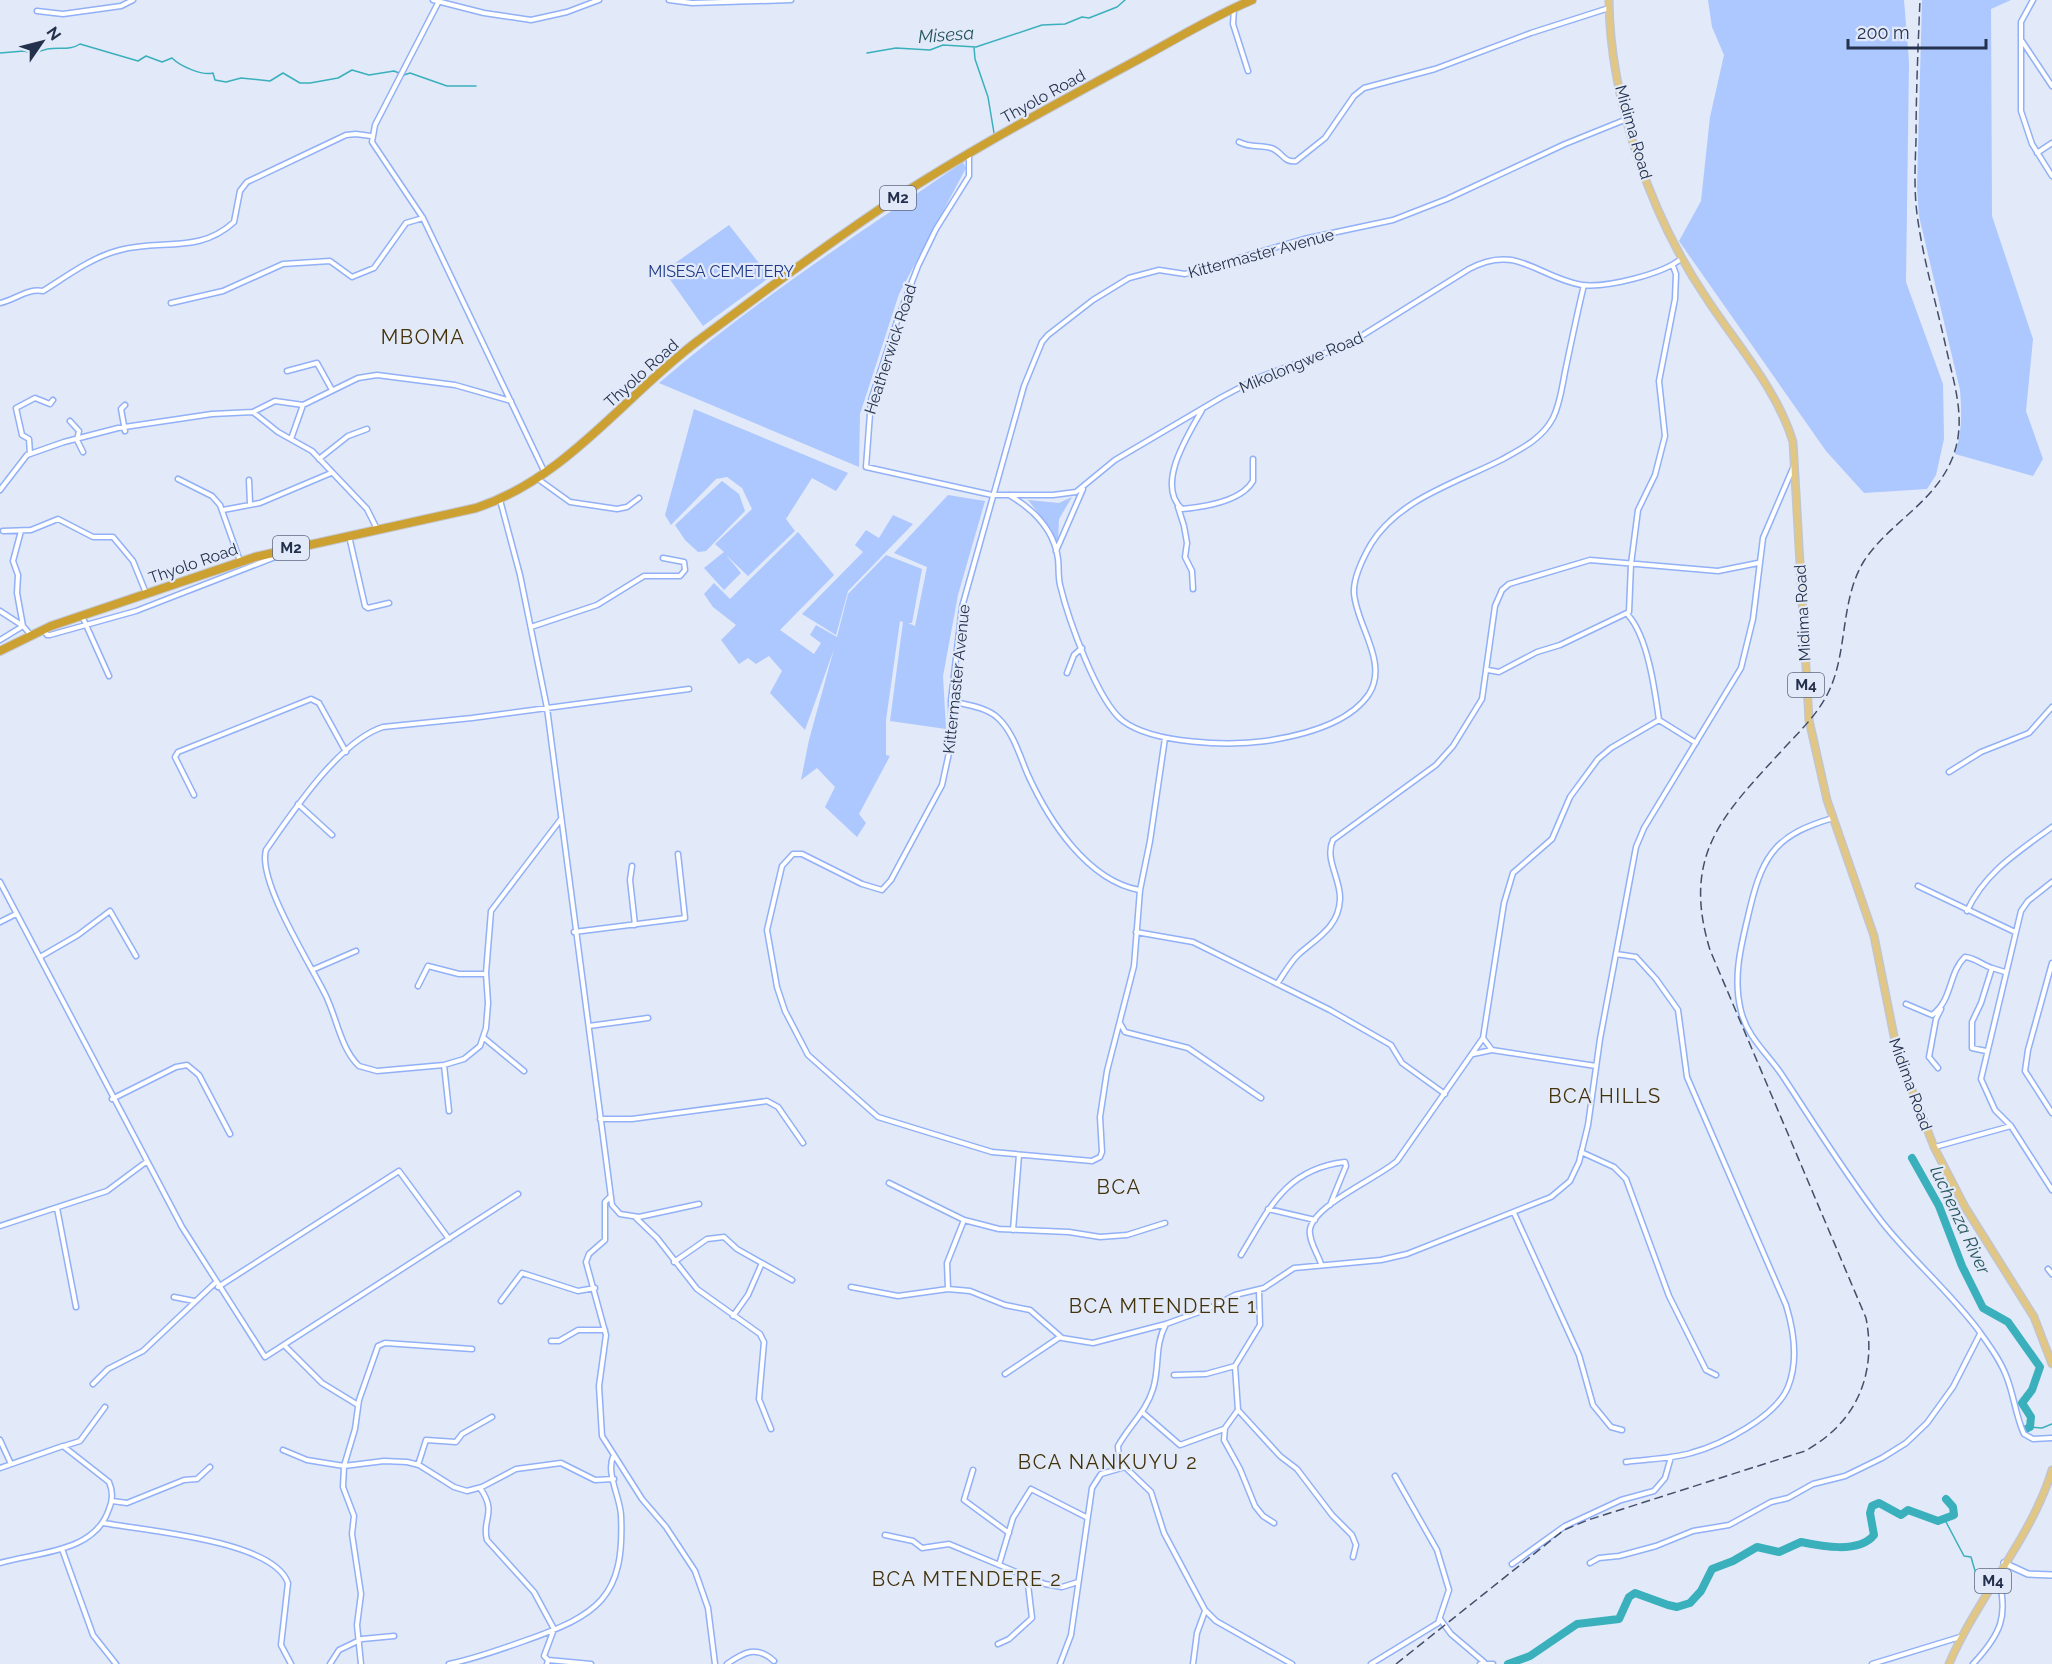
<svg xmlns="http://www.w3.org/2000/svg" width="2052" height="1664" font-family="Raleway,sans-serif">
<style>
.green{fill:#adc7ff}
.lines{fill:none;stroke-linecap:round;stroke-linejoin:round}
.stream{stroke:#3bb0bd;stroke-width:1.5}
.river{stroke:#3bb0bd;stroke-width:8}
.street-casing{stroke:#91b0f7;stroke-width:7}
.secondary-casing{stroke:#91b0f7;stroke-width:8}
.primary-casing{stroke:#c2c5cd;stroke-width:9}
.highway-casing{stroke:#c2c5cd;stroke-width:10}
.street{stroke:#fff;stroke-width:4}
.secondary{stroke:#fff;stroke-width:5}
.primary{stroke:#e1c783;stroke-width:6}
.highway{stroke:#cda131;stroke-width:8}
.rail{stroke:#434f69;stroke-width:1.5;stroke-dasharray:9 4.5;stroke-linecap:butt}
.labels{text-anchor:middle;stroke-width:4.5;stroke-linejoin:round;paint-order:stroke}
.shield{fill:#e2e9f8;stroke:#5d6880;stroke-width:1.5}
.shield-label{font-size:15px;font-weight:bold;fill:#24314d}
.street-label{font-size:16px;fill:#24314d;stroke:#e2e9f8}
.park-label{font-size:16px;fill:#1d3885;stroke:#e2e9f8}
.water-label{font-size:18px;font-style:italic;fill:#25565c;stroke:#e2e9f8}
.quarter-label{font-size:20px;letter-spacing:1.5px;fill:#44330a;stroke:#e2e9f8}
</style>
<rect width="100%" height="100%" fill="#e2e9f8"/>
<path class="green" d="M1708,0H1904L1909,62L1906,282L1943,384L1944,439L1936,475L1927,489L1864,493L1826,451L1679,241L1701,201L1710,117L1724,55L1712,27Z
M1922,0H2011L1991,9L1992,216L2033,339L2026,411L2043,459L2033,476L1955,454C1962,433 1962,413 1960,390L1919,216L1917,188Z
M963,162L966,168L899,294L860,414L859,467L659,383C754,301 860,233 963,162Z
M729,225L770,277L703,326L664,271Z
M694,409L848,473L836,491L812,478L786,519L795,531L748,576L726,555L741,573L724,590L704,568L724,552L715,544L752,509L742,488L727,477L716,479L671,525L665,515Z
M722,481L739,494L745,511L706,551L698,552L685,540L675,525Z
M948,495L985,501L958,595L943,676L946,729L890,721L903,622L900,621L886,720V755L890,756L859,814L866,823L857,837L825,807L835,787L817,768L801,780L809,740L834,649L805,730L770,693L782,671L769,656L756,664L748,658L739,664L721,640L736,625L713,607L704,594L714,583L730,599L798,532L834,575L780,630L814,654L821,643L810,635L816,625L837,637L848,594L886,555L922,569L912,623H908L915,626L927,567L894,553Z
M1072,497L1059,519L1058,544L1051,529L1028,500L1059,503Z
M893,515L913,524L848,591L836,635L802,614L863,552L855,545L866,530L879,538Z"/>
<g class="lines">
<path class="stream" d="M974,47L975,59L988,97L994,133
M0,53L24,51L35,54C51,43 67,53 80,44L138,61L146,56L162,62L172,58C180,66 202,76 213,73L215,80L226,82L241,78L270,81L283,73L300,83H310L338,78L352,70L369,75L394,71L404,75L410,73L447,86H476
M867,53L896,48L930,50L943,45L976,47L1042,25L1065,24L1082,17L1089,18L1117,7L1125,0
M2030,1427L2042,1428L2052,1424
M1945,1520L1964,1556L1971,1557L1978,1581L1975,1587"/>
<path class="river" d="M1912,1158L1939,1206L1962,1266L1983,1308L2008,1322L2040,1367L2032,1390L2022,1403L2031,1417L2030,1427L2024,1430
M1508,1664L1530,1656L1577,1624L1619,1619L1629,1597L1635,1593L1668,1605L1677,1607L1690,1603L1701,1591L1712,1569L1733,1561L1757,1547L1779,1552L1801,1542C1820,1546 1859,1554 1874,1535L1870,1513L1872,1506L1879,1503L1901,1515L1908,1510L1938,1521L1954,1515L1953,1507L1946,1499"/>
<defs>
<path id="street" d="M433,0L484,13L531,20L567,12L599,0
M669,0L692,3L791,0
M2033,0L2021,22V111L2032,144L2052,176
M438,3L375,125L372,142L423,218L545,473
M1234,9L1233,24L1248,71
M37,11L63,14L121,6L133,0
M2022,41L2052,86
M1239,142C1251,148 1260,145 1271,148C1282,151 1283,163 1296,161L1325,138L1354,96L1364,88L1435,69L1531,33L1609,8
M2037,153L2052,143
M969,154V176L936,229L918,266L897,321L871,400L866,467L992,495H1053L1076,492L1115,460L1222,397L1260,377L1347,345L1469,269C1517,243 1537,277 1582,285C1606,288 1664,274 1682,258
M0,303C15,300 27,288 43,291C67,276 92,257 120,250C162,239 199,254 234,222L240,191L247,182L346,135L356,134L371,136
M171,303L223,291L283,264L330,261L352,277L374,268L406,223L423,218
M287,371L317,363L332,390
M1202,410C1189,434 1155,484 1182,509C1204,507 1241,502 1253,481V459
M253,412L275,401L303,405L358,378L377,375L455,385L511,401
M70,421L79,431L77,440L83,452
M125,431L121,409L125,405
M291,439L303,405
M30,454L29,439L22,435L16,408L35,398L50,404L53,400
M319,459L348,436L367,429
M178,479L212,496L220,505L240,561
M538,479L570,502L617,509L627,507L639,498
M249,480L250,504
M0,490L27,455L64,442L118,428L212,414L253,412L278,432L312,451L367,509L377,529
M1009,495C1033,509 1054,529 1058,559C1059,567 1058,576 1060,585C1068,618 1097,701 1123,721C1154,744 1229,746 1266,741C1299,736 1349,724 1369,694C1389,662 1356,625 1354,593C1353,577 1363,558 1371,544C1399,499 1456,483 1501,460C1521,449 1542,439 1553,418C1560,404 1562,387 1565,372C1571,343 1577,314 1584,285
M500,500L520,575L547,708L612,1205L620,1214L639,1217L699,1204
M1178,507L1184,526L1187,543L1185,557L1192,571L1193,589
M223,510L260,503L331,473
M3,531L31,530L58,519L93,537H113L133,561L146,593
M21,531L13,561L18,575L17,593L23,626
M349,536L365,606L368,608L389,603
M1056,551L1083,489
M0,611L23,626L30,634
M1628,615C1648,637 1655,691 1659,720
M82,616L109,676
M531,627L597,605L644,576H680L685,570L684,562L663,558
M43,629L47,635H50L136,611L283,554
M0,640L23,626
M1488,670L1499,672L1537,652L1560,645L1629,612L1631,564L1638,510L1655,475L1665,436L1659,381L1675,299L1676,274L1673,266
M1067,673L1074,655L1082,648
M951,701C967,705 986,707 998,718C1014,733 1020,757 1028,775C1049,821 1087,880 1139,890
M1659,720L1696,743
M1165,738L1150,841L1140,890L1134,966L1107,1071L1100,1117L1102,1152L1100,1157L1092,1161L992,1152L878,1117L808,1055L785,1011L777,987L767,930L782,866L793,854H802L862,884L882,890L891,880L942,785L952,739L951,701L962,607L1024,386L1042,342L1048,335L1093,300L1129,278L1159,270L1185,274L1304,239L1393,220L1447,199L1565,144L1627,119
M1949,772L1981,752L2029,733L2052,707
M194,795L175,757L178,752L311,699L319,703L346,752
M298,804L332,835
M1833,818C1778,834 1763,853 1750,908C1742,942 1732,976 1741,1011C1747,1037 1768,1054 1782,1075C1815,1125 1846,1175 1882,1222C1912,1260 1950,1292 1979,1331C1989,1345 2001,1361 2007,1378C2014,1396 2016,1417 2024,1434L2033,1439L2052,1438
M561,819L491,911L486,973L488,1003L486,1028L480,1046L464,1059L444,1065L377,1071L359,1066C341,1049 337,1019 326,996C311,965 257,881 266,850C292,813 339,741 383,727L472,718L689,689
M632,866L630,880L635,925
M0,882L182,1227L265,1357L518,1194
M2052,882L2028,901L2021,911L1981,1079L1995,1110L2011,1126L2052,1190
M1918,886L2015,932
M1967,911C1985,872 2018,852 2052,827
M0,922L16,914
M574,932L685,918L678,854
M1136,932L1193,942L1330,1010L1391,1045L1402,1063L1445,1094
M1616,954L1636,957L1656,979L1678,1010L1687,1077L1786,1305C1794,1331 1799,1360 1788,1387C1776,1417 1721,1445 1691,1453C1671,1459 1647,1459 1626,1462
M40,957L78,935L110,911L136,956
M2052,963L2028,1050L2025,1071L2052,1113
M312,970L356,951
M1277,984C1284,974 1290,962 1299,954C1317,938 1339,927 1340,899C1341,879 1324,859 1333,840L1436,765L1453,746L1482,699L1495,606L1502,590L1509,584L1590,560L1718,571L1758,563
M418,986L428,966L459,974H486
M1906,1004L1932,1015C1953,1000 1948,973 1965,957C1976,958 1982,965 1992,968
M1120,1023L1125,1032L1188,1048L1261,1098
M589,1026L648,1018
M484,1038L524,1071
M1483,1038L1492,1050
M1986,1051L1972,1048V1022L1981,1003L1992,968L2005,972
M1473,1054L1492,1050L1596,1066
M444,1065L449,1111
M1938,1068L1929,1057L1936,1019L1941,1009
M112,1099L176,1067L187,1065L199,1075L230,1134
M600,1119H632L767,1101L778,1107L803,1143
M1935,1147L2011,1126
M1581,1152L1614,1167L1626,1179L1669,1296L1706,1370L1716,1375
M889,1183L964,1220L999,1229L1069,1232L1100,1237L1127,1235L1165,1223
M610,1197L605,1202V1240L589,1254L586,1262L606,1335L599,1386L602,1436L642,1499L666,1527L695,1571L708,1608L715,1664
M57,1208L76,1307
M1268,1209L1315,1220
M1514,1213L1579,1355L1593,1405L1611,1427L1622,1430
M635,1217L657,1238L697,1289L760,1334L764,1342L759,1399L771,1429
M0,1226L107,1191L146,1162
M1013,1230L1019,1155
M1241,1255C1269,1209 1285,1169 1345,1162L1346,1166L1330,1205
M674,1262L707,1239L724,1237L737,1249L792,1280
M1321,1264C1318,1254 1308,1240 1310,1229C1315,1204 1378,1178 1397,1161L1483,1038L1504,903L1513,873L1552,839L1570,797L1598,759L1611,748L1659,720
M2048,1269L2052,1274
M218,1287L399,1171L449,1239
M851,1287L898,1296L948,1289L970,1291L1005,1305L1030,1310L1062,1338L1093,1343L1166,1324L1210,1308L1235,1295L1264,1288L1294,1268L1381,1260L1407,1254L1551,1197L1570,1181L1579,1162L1588,1125L1600,1039L1636,847L1644,828L1741,668L1753,619L1763,538L1793,468
M948,1289L947,1263L964,1220
M174,1297L194,1301
M501,1301L522,1273L578,1291L595,1288
M733,1316L748,1295L762,1263
M1166,1324C1154,1346 1160,1367 1153,1389C1146,1412 1129,1426 1118,1446L1119,1458L1125,1467L1151,1492L1164,1533L1205,1610L1216,1621L1292,1664
M551,1341H559L578,1330H605
M285,1346L322,1383L358,1405
M472,1349L385,1343L378,1346L359,1400L355,1429L344,1466L384,1461L407,1462L419,1465L454,1487L467,1491L482,1487L516,1469L561,1463L595,1480L614,1479
M1235,1366L1238,1410L1280,1456L1297,1469L1332,1515L1352,1535L1356,1545L1353,1557
M1005,1374L1060,1337
M1174,1375L1206,1374L1235,1366L1260,1325L1259,1290
M93,1384L108,1369L143,1351L215,1283
M1238,1410L1225,1428L1224,1440L1240,1469L1255,1506L1263,1516L1274,1523
M1142,1412L1180,1445L1224,1429
M0,1440L11,1464
M64,1446L80,1441L105,1407
M283,1450L307,1460L344,1466L343,1487L354,1516L352,1534L361,1594L357,1625L361,1664
M418,1465L426,1440L456,1442L462,1434L492,1417
M0,1468L63,1446L109,1482C113,1491 113,1500 109,1509C95,1553 37,1552 0,1563
M973,1470L964,1500L1009,1533
M480,1488C498,1513 481,1520 487,1540L534,1592L554,1629L544,1656L548,1660L547,1664
M112,1501L127,1503L184,1480L197,1479L210,1467
M104,1523C145,1531 273,1540 288,1583L281,1645L291,1664
M885,1535L913,1541L922,1548L949,1544L1045,1584L1062,1587L1078,1582
M62,1549L93,1635L116,1664
M1590,1563L1599,1558L1619,1556L1656,1546L1693,1531L1729,1525L1771,1502L1788,1498L1813,1484L1845,1476L1882,1458L1906,1443L1927,1423L1953,1387L1980,1334
M1512,1564L1565,1526L1621,1500L1654,1491L1665,1478L1671,1457
M999,1565L1013,1518L1031,1489L1086,1517
M1440,1619L1451,1634L1484,1662
M998,1644L1009,1639L1032,1618L1027,1576
M548,1660L591,1664
M330,1664L339,1650L362,1639L394,1636
M449,1664C474,1659 499,1650 524,1641C598,1615 625,1598 621,1515C620,1497 606,1473 613,1457
M727,1664C744,1652 757,1645 774,1661
M1060,1664L1071,1635L1092,1488L1101,1474L1125,1467
M1193,1664L1197,1633L1205,1611
M1371,1664L1438,1623L1449,1590L1437,1550L1395,1476
M1480,1664H1493
M1872,1664L1960,1637
M1973,1664C2001,1634 2009,1616 1998,1576"/>
<path id="secondary" d="M2004,1563L2028,1574L2052,1575"/>
<path id="primary" d="M1609,0C1610,100 1651,217 1707,299C1737,345 1777,389 1793,442L1809,720L1827,800L1874,936L1897,1051L1934,1147L1965,1207L2034,1317L2052,1364
M1949,1664C1977,1598 2032,1537 2052,1470"/>
<path id="highway" d="M0,651L51,626L255,557L476,508C567,478 624,396 699,340C766,290 834,239 904,193C976,147 1052,106 1128,65C1168,44 1209,18 1252,0"/>
</defs>
<use href="#street" class="street-casing"/>
<use href="#secondary" class="secondary-casing"/>
<use href="#primary" class="primary-casing"/>
<use href="#highway" class="highway-casing"/>
<use href="#street" class="street"/>
<use href="#secondary" class="secondary"/>
<use href="#primary" class="primary"/>
<use href="#highway" class="highway"/>
<path class="rail" d="M1396,1664L1564,1530L1588,1520L1805,1451C1856,1423 1877,1375 1866,1318L1710,950C1680,852 1726,812 1787,745C1803,728 1819,712 1829,691C1848,651 1840,600 1864,561C1889,523 1934,503 1952,459C1967,423 1955,387 1947,352C1937,306 1923,260 1917,214C1914,190 1915,165 1916,141C1916,94 1918,47 1920,0"/>
</g>
<g class="labels">
<g class="shield">
<rect x="880" y="186" width="36" height="24" rx="4.5"/>
<rect x="273" y="536" width="36" height="24" rx="4.5"/>
<rect x="1788" y="673" width="36" height="24" rx="4.5"/>
<rect x="1975" y="1569" width="36" height="24" rx="4.5"/>
</g>
<g class="shield-label">
<text x="898" y="203">M2</text>
<text x="291" y="553">M2</text>
<text x="1806" y="690">M4</text>
<text x="1993" y="1586">M4</text>
</g>
<g class="street-label">
<text transform="translate(1043 96) rotate(-29)" y="6">Thyolo Road</text>
<text transform="translate(1634 132) rotate(74)" y="6">Midima Road</text>
<text transform="translate(1261 253) rotate(-15)" y="6">Kittermaster Avenue</text>
<text transform="translate(890 349) rotate(-72)" y="6">Heatherwick Road</text>
<text transform="translate(1301 362) rotate(-23)" y="6">Mikolongwe Road</text>
<text transform="translate(641 373) rotate(-42)" y="6">Thyolo Road</text>
<text transform="translate(193 563) rotate(-19)" y="6">Thyolo Road</text>
<text transform="translate(1802 613) rotate(-93)" y="6">Midima Road</text>
<text transform="translate(956 679) rotate(-84)" y="6">Kittermaster Avenue</text>
<text transform="translate(1911 1084) rotate(70)" y="6">Midima Road</text>
</g>
<g class="park-label">
<text x="721" y="277">MISESA CEMETERY</text>
</g>
<g class="water-label">
<text transform="translate(946 35) rotate(-4)" y="6">Misesa</text>
<text transform="translate(1960 1220) rotate(65)" y="6">luchenza River</text>
</g>
<g class="quarter-label">
<text x="423" y="344">MBOMA</text>
<text x="1605" y="1103">BCA HILLS</text>
<text x="1119" y="1194">BCA</text>
<text x="1163" y="1313">BCA MTENDERE 1</text>
<text x="1108" y="1469">BCA NANKUYU 2</text>
<text x="967" y="1586">BCA MTENDERE 2</text>
</g>
</g>
<g transform="translate(42 42) rotate(55)" stroke="#e2e9f8" stroke-width="4.5" paint-order="stroke">
<path d="M0-4.5L10 22L0 15L-10 22Z" fill="#24314d"/>
<text y="-9" font-size="16" font-weight="bold" text-anchor="middle" fill="#24314d">N</text>
</g>
<path d="M1848 39v9h138v-9" fill="none" stroke="#24314d" stroke-width="3"/>
<text x="1857" y="39" font-size="18" fill="#24314d" stroke="#e2e9f8" stroke-width="4.5" paint-order="stroke">200 m</text>
</svg>
